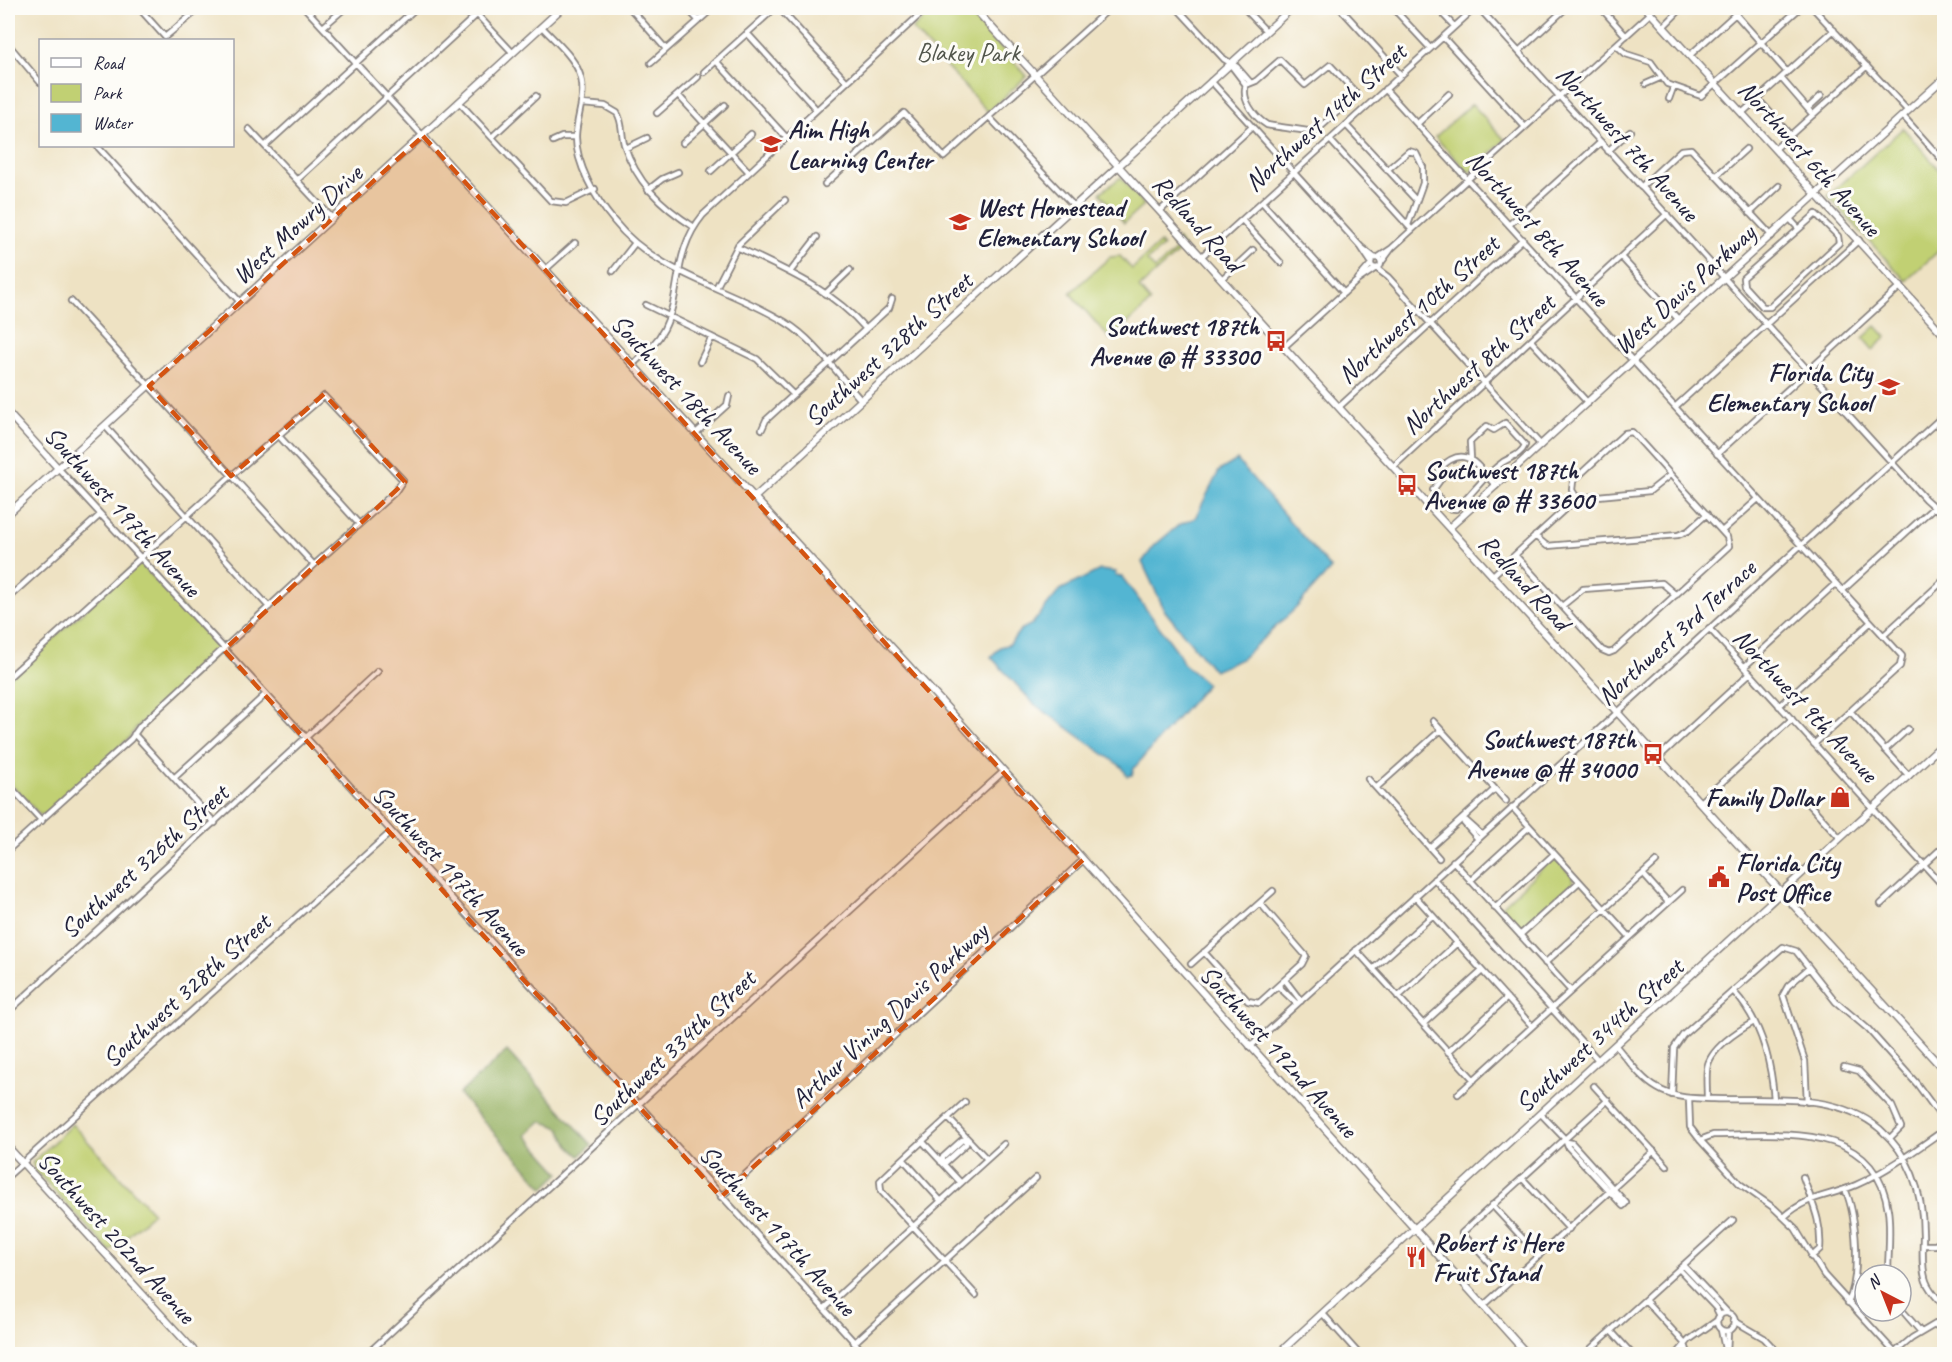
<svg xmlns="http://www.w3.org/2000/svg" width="1952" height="1362" font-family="Caveat,sans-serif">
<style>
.green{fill:#c1d073;stroke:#727957;stroke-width:1.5}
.forest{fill:#98b265;stroke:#5d6a50;stroke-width:1.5}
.water{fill:#53b5d2;stroke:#3a6c86;stroke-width:1.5}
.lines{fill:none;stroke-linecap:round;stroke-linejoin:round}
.street-casing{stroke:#88827f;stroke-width:8}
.secondary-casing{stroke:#88827f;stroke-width:9}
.street{stroke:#fff;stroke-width:4.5}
.secondary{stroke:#fff;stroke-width:6}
.marked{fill:#d45411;fill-opacity:0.2;stroke:#d45411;stroke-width:4.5;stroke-dasharray:12 8;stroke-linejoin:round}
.labels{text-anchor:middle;stroke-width:6;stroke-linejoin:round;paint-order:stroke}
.park-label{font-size:26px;fill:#52564c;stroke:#fdfcf7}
.street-label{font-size:26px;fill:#22223b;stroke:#fdfcf7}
.poi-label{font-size:26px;font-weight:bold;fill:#22223b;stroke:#fdfcf7;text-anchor:start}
</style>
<rect width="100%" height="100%" fill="#fdfcf7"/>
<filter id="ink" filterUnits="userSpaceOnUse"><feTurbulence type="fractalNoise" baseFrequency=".0167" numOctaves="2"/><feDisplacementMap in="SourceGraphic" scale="12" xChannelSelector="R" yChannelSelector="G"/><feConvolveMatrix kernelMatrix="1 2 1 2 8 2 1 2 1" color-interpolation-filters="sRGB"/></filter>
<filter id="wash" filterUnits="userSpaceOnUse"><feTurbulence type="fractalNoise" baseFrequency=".008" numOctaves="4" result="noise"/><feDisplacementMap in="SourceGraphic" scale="24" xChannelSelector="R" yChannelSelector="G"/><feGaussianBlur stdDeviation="1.35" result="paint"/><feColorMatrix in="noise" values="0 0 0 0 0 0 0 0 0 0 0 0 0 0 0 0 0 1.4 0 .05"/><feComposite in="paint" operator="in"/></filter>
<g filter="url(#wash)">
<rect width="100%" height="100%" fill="#eee2c3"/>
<path class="green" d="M935,8H964L1027,76L988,112L912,29Z
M1472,104L1505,140L1469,173L1435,137Z
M1903,128L1944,175V246L1906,281L1828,196Z
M1121,177L1144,205L1124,223L1100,193Z
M1177,239L1184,247L1139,288L1151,302L1110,339L1070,293L1110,257L1120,256L1132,269L1160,243L1163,247L1147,261L1155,269L1176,250L1171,244Z
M1876,326L1886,337L1873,350L1863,338Z
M137,563L141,564L219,647L218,652L135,729L129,738L46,814L40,815L8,781V679Z
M1549,861H1558L1572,876L1573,883L1525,928L1518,929L1502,912L1501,907Z
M72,1124L153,1213L110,1252L35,1170L32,1163Z"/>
<path class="forest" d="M507,1051L592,1145L580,1156L569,1146L560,1128L541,1121L526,1135L560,1173L544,1188L459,1094Z"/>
<path class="water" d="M1237,460L1331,569L1296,608L1241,659L1214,671L1165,611L1142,562L1155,545L1179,525L1195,518L1219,471Z
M1100,570L1116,572L1115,576L1122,577L1178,652L1183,663L1207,684L1134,768L1132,775L1127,776L1122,767L1034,704L991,657L1000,647L1010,644L1020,630L1032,624L1060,590Z"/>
</g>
<g filter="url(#ink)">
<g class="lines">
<defs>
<path id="street" d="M139,8L165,37L200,8
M305,8L423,136
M471,8L513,53
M630,8L666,49
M687,8L698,20
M779,8L847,82
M1177,8L1224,59L1237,67L1250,82
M1244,8L1266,31
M1340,8L1401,75
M1393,8L1430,48
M1437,8L1454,26
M1479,8L1925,499L1944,516
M1601,8L1626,36
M1730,8L1787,72
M1813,8L1908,111
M323,27L345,8
M542,27C554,40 572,55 579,72C588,94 577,113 576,135C575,163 596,200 614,221C657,275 729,287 785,322C815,340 838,375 861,400
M1663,27L1682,8
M747,33L816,109
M1443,37L1525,127
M8,44L40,82
M1616,45L1626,54L1651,62L1667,84L1701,96L1800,8
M1519,51L1566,8
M1690,55L1742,8
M1280,60L1305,85L1330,65L1357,94L1315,132C1309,131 1271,126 1267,125C1254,117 1241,99 1246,85L1256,81Z
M716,61L786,137
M651,63L713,8
M1230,64L1246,85
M704,72L775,8
M1781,78L1813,115
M1211,81L1361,247L1371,262
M1646,84L1662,77
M1385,89L1902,656L1900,666L1814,744
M678,95L748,171
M1669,99L1673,88
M1758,99L1790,135
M459,102L551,201L566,203L595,189
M582,104L605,106L617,113C623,122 621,133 624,144C636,182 661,206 694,227
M1808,108L1821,96
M657,113L698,77
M1742,113L1834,30
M1903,116L1944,162
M989,117L1074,206
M1417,124L1449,94
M1346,125L1415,199
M249,129L332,218
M492,137L536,96
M1330,140L1412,230
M553,141L562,137H576
M683,143L725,105
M97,146L240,302
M265,146L416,8
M626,148L647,138
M1775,149L1867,66
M1608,151L1630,131
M1387,170L1409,151L1416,153L1423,167V183L1408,225
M711,171L751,134
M1716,176L1746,149
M297,180L484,8
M825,184L904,113L944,157L1110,8
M1641,187L1681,150L1691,149L1772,236
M648,190L662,179L678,172
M1262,202L1344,293
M1161,210L1252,127
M1750,213L1779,186
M1816,214L1838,236L1839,243L1770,307H1763L1744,286L1743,278Z
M1790,219L1798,228
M1242,220L1281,263
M1510,224L1601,142
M737,247C783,269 832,289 866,329
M1361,247L1375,258
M1202,256L1475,8
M1621,257L1679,320
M1377,258L1392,248L1651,13
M1371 263a5 5 0 1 1 10 0a5 5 0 1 1-10 0Z
M1381,263L1392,248
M1376,268L1388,277L1541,445
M546,269L575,243
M613,271L635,243
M790,272L817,237
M1222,279L1253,250
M1358,279L1371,264
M716,288L738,245L785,200
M825,294L850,270
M646,305L757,359L794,395
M1532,342L1588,403
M1284,347L1357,281L1376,268
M700,362L712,337
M633,364C645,353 657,343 664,329C683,292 671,254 703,215L927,8
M1339,407L1523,239
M1675,407L1859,240
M105,426L269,607
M762,429L766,420L889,308L892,299
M696,433L727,405L729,396
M278,435L359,524
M1717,454L1901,286
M1471,459L1470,442L1487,426L1494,430L1505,423L1525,445C1521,455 1511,457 1503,462C1484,475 1472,495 1456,509L1448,508L1433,490L1441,479L1439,469C1466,442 1476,465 1496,486
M1393,467L1667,214
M58,468L312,744L865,1354
M1722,531L1758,499
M1535,536L1547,546L1678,535L1688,531L1707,514
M1515,555L1602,650L1609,653L1614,651L1729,546L1727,537L1632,432L1625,433L1573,481L1572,490L1577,498
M1492,576L1577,498L1650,491L1670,475
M1842,591L1944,498
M8,598L100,515
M1562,606L1583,589L1662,583L1676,595
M1709,628L1944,887
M1883,636L1944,580
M1744,667L1835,584
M8,678L231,476L324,396L403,480L395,492L314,565
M1779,706L1871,622
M1850,711L1909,776
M1433,721L1506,801
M134,734L215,823
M1885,750L1908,729
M1659,757L1750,673
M174,778L265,695
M1368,779L1439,858
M8,784L42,821
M1376,788L1441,730
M1700,802L1792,719
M1810,805L1840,838
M1512,807L1630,937
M1478,839L1464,823L1463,818L1482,835
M1430,848L1495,789
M8,850L131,739L140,726L314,565L71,301
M1453,861L1571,991
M1643,874L1668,902
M1434,879L1599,1061
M1470,881L1529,827
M1415,896L1532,1026
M1881,904L1944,846
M1495,908L1554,854
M1520,935L1579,882
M1356,950L1474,1080
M1204,952L1248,1001L1259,1003L1302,964L1306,956L1260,903
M1545,963L1656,862
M1191,964L1273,891
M1373,969L1432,916
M1285,980L1301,1001
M1278,986L1297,1004
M1734,992C1761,1021 1771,1059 1774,1099
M1398,997L1457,943
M8,1012L378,671
M1423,1024L1482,971
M1616,1046C1628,1060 1641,1079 1657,1088C1675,1099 1694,1098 1714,1099C1770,1101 1835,1091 1880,1129C1912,1157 1923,1195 1923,1235C1923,1249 1921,1267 1926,1281C1929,1290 1938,1299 1944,1306
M1250,1047L1944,415
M1448,1052L1507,998
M1844,1067L1859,1071L1892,1106L1901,1127L1890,1138
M1594,1086L1667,1166
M1458,1094L1682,890
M1672,1095L1674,1048L1683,1035L1783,947L1796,951L1836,1002L1868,1029L1917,1084L1944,1121
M1707,1098C1707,1089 1706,1078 1707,1069C1709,1049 1739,1030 1754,1022
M1689,1099L1690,1127L1700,1140L1740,1184L1774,1208L1795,1228L1824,1275L1896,1354
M965,1102L903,1159L941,1201L1004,1144
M1807,1102L1805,1061L1783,995L1788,986L1809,968
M948,1118L987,1159
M1700,1140L1713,1135C1778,1135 1876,1120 1888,1210C1891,1231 1888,1254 1888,1275
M923,1142L961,1183
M1567,1142L1572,1143L1626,1203L1623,1206L1568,1147L1565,1139L1608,1100
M903,1159L880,1181L881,1191L976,1295
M943,1161L946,1162L966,1144L967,1139
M941,1162L942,1158L962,1140H966
M8,1176L391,832
M1803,1177C1812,1203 1822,1221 1820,1249L1811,1257
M1522,1178L1569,1229
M1845,1189C1857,1216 1861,1276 1848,1303
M721,1197L1083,860
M1492,1205L1539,1256
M1784,1217C1808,1195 1828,1197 1856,1185C1887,1171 1917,1149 1944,1130
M1923,1245H1935L1944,1240
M1683,1265L1729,1314
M1679,1269L1716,1308L1720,1316
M1508,1283L1462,1233L1565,1139L1541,1114
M1645,1300L1685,1344L1688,1354
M1483,1306L1654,1151
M824,1309L941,1201
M1901,1309L1921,1332
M1717 1322a9 9 0 1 1 18 0a9 9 0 1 1-18 0Z
M1323,1314L1359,1354
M1733,1320L1764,1338L1779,1354
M1721,1330L1726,1354
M1611,1331L1632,1354
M854,1343L1036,1178
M1894,1353L1912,1338L1944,1319
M367,1354C579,1159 790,964 1004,771
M1585,1354L1733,1220
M1677,1354L1689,1340L1719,1319
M1727,1354L1728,1332
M1755,1354L1778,1353"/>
<path id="secondary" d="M974,8L1944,1070
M1646,8L1944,335
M423,136L940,700L1527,1354
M8,413L58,468
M755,497L1292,8
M8,514L562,8
M1449,528L1944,78
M8,1147L197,1354
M1278,1354L1944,743"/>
</defs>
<use href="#street" class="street-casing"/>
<use href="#secondary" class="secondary-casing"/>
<use href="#street" class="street"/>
<use href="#secondary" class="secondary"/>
</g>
</g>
<path class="marked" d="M423,136L1083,860L721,1197L224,650L405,482L324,394L231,476L149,386Z"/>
<defs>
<symbol id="school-bare" viewBox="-9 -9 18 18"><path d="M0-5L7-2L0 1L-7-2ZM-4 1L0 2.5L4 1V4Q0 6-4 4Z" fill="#c8321e" stroke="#fdfcf7" stroke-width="2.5" paint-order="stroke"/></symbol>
<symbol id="bus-bare" viewBox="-9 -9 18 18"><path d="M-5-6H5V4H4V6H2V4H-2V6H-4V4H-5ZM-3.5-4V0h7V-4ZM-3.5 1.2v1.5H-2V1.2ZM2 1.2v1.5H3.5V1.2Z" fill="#c8321e" stroke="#fdfcf7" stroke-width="2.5" paint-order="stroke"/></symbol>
<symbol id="shop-bare" viewBox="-9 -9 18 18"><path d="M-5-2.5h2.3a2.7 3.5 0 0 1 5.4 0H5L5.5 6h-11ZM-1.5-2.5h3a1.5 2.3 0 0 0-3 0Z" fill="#c8321e" stroke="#fdfcf7" stroke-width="2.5" paint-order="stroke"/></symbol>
<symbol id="civic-bare" viewBox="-9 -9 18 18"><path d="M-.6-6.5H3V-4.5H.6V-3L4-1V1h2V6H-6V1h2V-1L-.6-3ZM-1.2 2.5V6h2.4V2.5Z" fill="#c8321e" stroke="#fdfcf7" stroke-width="2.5" paint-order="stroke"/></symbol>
<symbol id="restaurant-bare" viewBox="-9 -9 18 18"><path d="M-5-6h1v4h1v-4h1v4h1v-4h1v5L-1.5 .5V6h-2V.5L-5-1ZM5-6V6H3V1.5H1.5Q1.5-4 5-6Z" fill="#c8321e" stroke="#fdfcf7" stroke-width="2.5" paint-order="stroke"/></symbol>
</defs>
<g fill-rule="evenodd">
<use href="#school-bare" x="756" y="129" width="30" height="30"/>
<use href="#school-bare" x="945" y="207" width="30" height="30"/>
<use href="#bus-bare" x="1261" y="326" width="30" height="30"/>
<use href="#school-bare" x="1874" y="372" width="30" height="30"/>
<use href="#bus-bare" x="1392" y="470" width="30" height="30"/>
<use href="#bus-bare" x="1638" y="739" width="30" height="30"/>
<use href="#shop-bare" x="1825" y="782" width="30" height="30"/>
<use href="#civic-bare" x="1704" y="862" width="30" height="30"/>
<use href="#restaurant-bare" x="1401" y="1242" width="30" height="30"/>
</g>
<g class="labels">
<g class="park-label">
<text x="968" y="61">Blakey Park</text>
</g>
<g class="street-label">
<text transform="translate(1325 117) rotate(-42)" y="9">Northwest 14th Street</text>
<text transform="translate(1628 143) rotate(48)" y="9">Northwest 7th Avenue</text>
<text transform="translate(1810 158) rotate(48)" y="9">Northwest 6th Avenue</text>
<text transform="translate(1198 223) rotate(48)" y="9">Redland Road</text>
<text transform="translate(297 224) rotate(-42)" y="9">West Mowry Drive</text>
<text transform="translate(1538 228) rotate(48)" y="9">Northwest 8th Avenue</text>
<text transform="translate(1684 289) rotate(-42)" y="9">West Davis Parkway</text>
<text transform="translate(1418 309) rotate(-42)" y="9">Northwest 10th Street</text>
<text transform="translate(888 349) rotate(-42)" y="9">Southwest 328th Street</text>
<text transform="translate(1478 364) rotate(-42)" y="9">Northwest 8th Street</text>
<text transform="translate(687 394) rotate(47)" y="9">Southwest 18th Avenue</text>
<text transform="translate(123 511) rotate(48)" y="9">Southwest 197th Avenue</text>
<text transform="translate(1525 582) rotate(47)" y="9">Redland Road</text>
<text transform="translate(1676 632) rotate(-42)" y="9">Northwest 3rd Terrace</text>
<text transform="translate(1806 705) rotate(47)" y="9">Northwest 9th Avenue</text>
<text transform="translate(144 861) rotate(-42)" y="9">Southwest 326th Street</text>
<text transform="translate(451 870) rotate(48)" y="9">Southwest 197th Avenue</text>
<text transform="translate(186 990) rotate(-42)" y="9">Southwest 328th Street</text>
<text transform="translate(889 1015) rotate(-43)" y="9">Arthur Vining Davis Parkway</text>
<text transform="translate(1599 1035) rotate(-42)" y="9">Southwest 344th Street</text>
<text transform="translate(672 1048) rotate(-43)" y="9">Southwest 334th Street</text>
<text transform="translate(1279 1051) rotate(48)" y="9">Southwest 192nd Avenue</text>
<text transform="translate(778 1230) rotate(48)" y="9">Southwest 197th Avenue</text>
<text transform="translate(117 1237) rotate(48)" y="9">Southwest 202nd Avenue</text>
</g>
<g class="poi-label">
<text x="788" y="138">Aim High<tspan x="788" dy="30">Learning Center</tspan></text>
<text x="977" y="216">West Homestead<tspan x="977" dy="30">Elementary School</tspan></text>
<text x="1259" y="335" text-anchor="end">Southwest 187th<tspan x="1259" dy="30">Avenue @ # 33300</tspan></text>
<text x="1872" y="381" text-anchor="end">Florida City<tspan x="1872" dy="30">Elementary School</tspan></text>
<text x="1424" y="479">Southwest 187th<tspan x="1424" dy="30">Avenue @ # 33600</tspan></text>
<text x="1636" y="748" text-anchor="end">Southwest 187th<tspan x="1636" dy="30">Avenue @ # 34000</tspan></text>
<text x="1823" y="806" text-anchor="end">Family Dollar</text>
<text x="1736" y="871">Florida City<tspan x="1736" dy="30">Post Office</tspan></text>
<text x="1433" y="1251">Robert is Here<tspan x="1433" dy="30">Fruit Stand</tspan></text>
</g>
</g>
<rect width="1952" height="1362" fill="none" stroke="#fdfcf7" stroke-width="30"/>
<rect x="39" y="39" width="195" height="108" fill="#fdfcf7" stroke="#a5a5ac" stroke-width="1.5"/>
<rect x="51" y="58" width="30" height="9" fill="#ffffff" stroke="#a5a5ac" stroke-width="1.5"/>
<text x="93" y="69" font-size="18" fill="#22223b">Road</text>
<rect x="51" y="84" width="30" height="18" fill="#c1d073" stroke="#a5a5ac" stroke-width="1.5"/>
<text x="93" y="99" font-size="18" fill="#22223b">Park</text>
<rect x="51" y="114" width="30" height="18" fill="#53b5d2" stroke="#a5a5ac" stroke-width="1.5"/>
<text x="93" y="129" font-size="18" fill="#22223b">Water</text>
<g transform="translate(1883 1293) rotate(318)"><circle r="28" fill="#fdfcf7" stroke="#a5a5ac" stroke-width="1.5"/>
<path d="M0-4.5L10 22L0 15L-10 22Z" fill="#c8321e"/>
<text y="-9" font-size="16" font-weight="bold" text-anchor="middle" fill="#22223b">N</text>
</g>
</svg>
